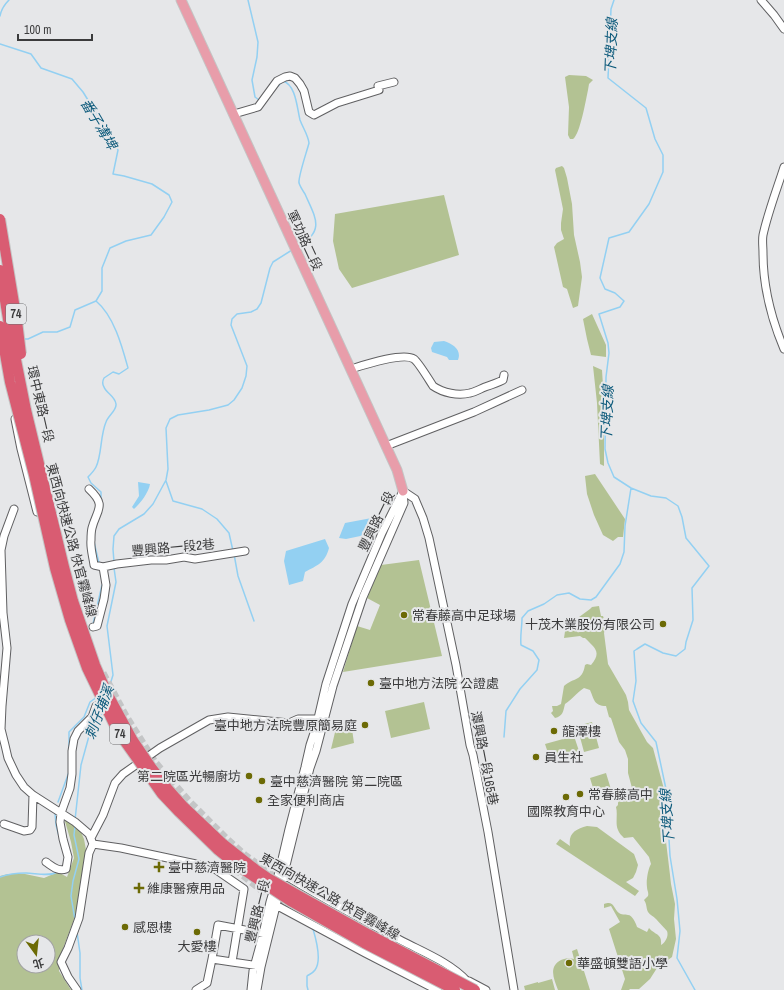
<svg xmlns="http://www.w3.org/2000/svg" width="784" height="990" font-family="'Archivo Narrow','Noto Sans TC',sans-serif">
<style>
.green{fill:#b3c293;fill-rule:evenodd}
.water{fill:#93d0f2}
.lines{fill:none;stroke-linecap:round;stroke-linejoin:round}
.stream{stroke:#93d0f2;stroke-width:1.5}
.minor-tunnel{stroke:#c4c5c6;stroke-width:7;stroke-dasharray:7 3.5;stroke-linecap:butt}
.minor-casing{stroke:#606062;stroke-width:9}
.major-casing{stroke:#c4c4c4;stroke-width:11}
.minor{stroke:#fff;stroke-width:7}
.major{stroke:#e89daa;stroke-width:9}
.highway-bridge-casing{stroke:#c4c4c4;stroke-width:12;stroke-linecap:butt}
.highway-bridge{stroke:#d95c72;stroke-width:10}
.poi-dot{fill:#6c6a05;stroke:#e6e7e9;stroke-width:1.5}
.labels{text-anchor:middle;stroke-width:4;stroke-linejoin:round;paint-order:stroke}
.shield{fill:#e6e7e9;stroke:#6e6f70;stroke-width:1}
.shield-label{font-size:12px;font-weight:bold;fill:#3b3b3c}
.street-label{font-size:13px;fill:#3b3b3c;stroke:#e6e7e9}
.poi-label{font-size:13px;fill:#3b3b3c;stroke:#e6e7e9;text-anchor:start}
.water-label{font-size:14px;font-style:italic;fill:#0e5b7c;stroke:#e6e7e9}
</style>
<rect width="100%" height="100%" fill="#e6e7e9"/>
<path class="green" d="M569,75L586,76L593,80L589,84L588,90C586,99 580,135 573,139C572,139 571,139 570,139L568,135L569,107L565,77Z
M562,166L564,168L567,178L572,204L574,235L580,262L582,277L578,306L573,308L567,289L563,287L554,247L557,243L564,239L561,230V223L563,209L555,170L556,168Z
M444,195L459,255L352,288L339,269L333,241L335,214Z
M592,314L606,345V357L591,355L587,339L583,319Z
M593,366L602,370L604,401V466L600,464L597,403Z
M595,474L625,519L623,537H618L613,541L603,535L594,515L587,494L585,476Z
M419,560L442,656L343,672L357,626L370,630L380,605L367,598L381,565Z
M599,606L601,616H603L604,619L603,622L606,626L604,633L608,664L626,695L628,702L629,710L647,742L653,748L665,793L666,808L664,814L665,833L670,875L671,884L675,904L674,919L676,939L672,957L657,968L650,979L639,989H630L629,990H621L625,979L609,929L620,922L611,906L604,908V904C614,900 613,908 619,913C621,915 625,914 628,915C632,915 636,923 637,927L647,932L649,928C656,936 662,933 661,945C665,943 669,936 667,931C666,930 657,920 656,919C653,916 650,915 648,912C646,908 647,904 644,900L648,896C649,892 647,891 647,887C646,881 648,869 651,864L649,857L633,837L624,838C622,836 619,833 618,830C615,824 618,814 616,807L618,805C617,797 627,793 632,788L628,773V759L625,750L619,742L611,718L609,717L606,706C594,706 594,699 590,690L584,688C576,693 573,699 565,704C563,712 563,716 555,718L551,713L553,711L552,706H557L561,704L564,686C574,677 582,682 585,665L587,664L591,665C602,652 595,648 585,638H583L580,636L564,638L566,625L571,621L575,620L590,609L592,607Z
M424,702L430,729L391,738L385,711Z
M351,722L354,743L331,749L337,724Z
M592,722L599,748L584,752L577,726Z
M574,736L579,751L550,759L545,744Z
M606,773L613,796L597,801L590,778Z
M64,818L81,832L84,839L86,850L79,906L59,959V971L71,990H0V876L8,874H25L44,878L58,872L67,877L74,858L71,842ZM24,942H48V966H24Z
M587,826L597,827L634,854L638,865L636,872L633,878L626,882L639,891L635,896L556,844L560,839L570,846C568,833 576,829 587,826Z
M577,949L590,990H558C554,979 548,967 561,960C566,958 570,958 574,959L572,951Z
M552,979L555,990H525L524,986L538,982V983Z"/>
<path class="water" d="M444,341C453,344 462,350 458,360H449L447,357L432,352L431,348L434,342Z
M138,482L150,484C149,492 140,504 134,509L132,507L139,496Z
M377,517L376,524L370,534L346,539L339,538L345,523Z
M325,539L329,548C325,563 318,565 305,572L303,581L289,585L284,561L286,551Z"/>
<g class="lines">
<path class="stream" d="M248,0L258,42L257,57L252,80L255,97L259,100
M614,0L611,9L608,78L646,108L655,139L663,155V172L649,204L629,232L609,238L600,278L605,289L615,293L624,301L620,307L599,314L608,343L609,353L606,377L605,449L608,463L614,477L631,488L651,496L666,498L678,506L682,517L686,538L709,566L692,588L693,620L686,642L685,649L676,656L663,653L645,644L637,649L634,651L636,681L633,701L641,723L656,742L666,789L670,856L677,899L680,931L677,958L695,990
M0,16C1,10 5,4 9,0
M0,44L31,54L41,68L72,79L83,92L111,137L118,150L113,174L124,176L152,184L169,195L172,202L164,217L151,235L126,241L110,248L102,268V291L96,301L75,310L70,327L57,332H43L28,339H24
M278,86L283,81C296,85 297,108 300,120C303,128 308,135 309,143C307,151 298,177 299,183C300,186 303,191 305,194C315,217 326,231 298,246
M96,301C114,316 122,346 128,368L119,374L113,372L104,378C103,380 102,384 104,387C106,393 115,396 116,404C117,410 108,416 106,422C100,436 102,455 96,467C94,471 91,474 88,477L91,483L101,492V499
M166,481L173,501L202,509L217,519L229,533L233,551
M94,542L99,563
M234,554L238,576L254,621
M114,562L113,549L114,536L119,529L144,514L153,504L166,480L168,469L166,428L170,419L178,415L209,410L228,405L234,400L242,388L246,376L247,366L231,325L232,319L237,314L251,312L257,309L261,303L270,268L273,262L292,250
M93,624L102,585
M109,688L113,675L107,626L116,582L114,568
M504,737L506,711L520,689L537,670L539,660L533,651L521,645C520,636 522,627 522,618L528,611L544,604L557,595L569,593L580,599L591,600L596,597L620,564L624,552L625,526L631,488
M69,748V732L84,717L90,702L97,697
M58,802L69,772
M55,813L56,825L59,836
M75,820L81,765L89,736L99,721L103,709
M75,826L74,835L79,859L73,881L71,896L75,920
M0,877C8,874 17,873 26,873C35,873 49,877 57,872
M77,932L80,953V978L82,990
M308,990L307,986V976C310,974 313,973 315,970C322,961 316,939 313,929"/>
<path class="minor-tunnel" d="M103,673L126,716L155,762L189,801L226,838L245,855L270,873L453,973
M235,869L261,890L310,918"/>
<defs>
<path id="minor" d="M761,0L774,15L784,29
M234,114L258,107L277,81L285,77L290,76L295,78L300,84L304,91L309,112L314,115L337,103L379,90L378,86L394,82
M784,167C777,189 768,212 763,235C762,240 763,247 763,253C763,287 771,318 784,349
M351,369C364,365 403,352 414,359C419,363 429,380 433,386C443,393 458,396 470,393C475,392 480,389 485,387C491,385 497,383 503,380L504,375
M15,419L21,449L37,512
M386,446L474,412L522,390
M89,489C107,506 97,509 92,528C91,532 91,536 91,540C90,548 93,557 94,565L103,567L117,564L151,560H166L184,557L195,559L245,551
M403,491L415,499L423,518L429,538L456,665L470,745L473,755L488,832L514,990
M14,509L4,536L1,550L3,613L7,648L2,706L1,729L5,745L8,758L16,775L24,787L33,795L75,822L89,834L93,844L89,853L79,918L68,948L61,962L68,977L77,990
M93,627L97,626L104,599L106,585L103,567
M289,723L298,719H322
M4,824L24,831L30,830L32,827L33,795
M91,838L103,815L115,783L123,774L160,748L209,720L228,717L289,723L300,726L320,727
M93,844L121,848L196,864L215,869L244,889L232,962
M46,862C52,866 58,872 66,869L68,857L63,839L60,822L61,813L70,788L72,774V751L74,739L78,731L92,717L96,706
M281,873C320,897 361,919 402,941C423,952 451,963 467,981
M272,903L365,953L435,989L438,990
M259,966L232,962L212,959L218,925L266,934
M469,981L486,990
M196,990L207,983L212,959
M251,990L253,971L263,934L270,902L279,872L289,829L305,767L310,745L316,727L326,684L352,604L382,533L403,491
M257,990L261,967L310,768L316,751L333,686L363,597L404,503L403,493"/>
<path id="major" d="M181,0L397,470L403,491"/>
</defs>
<use href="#minor" class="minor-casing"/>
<use href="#major" class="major-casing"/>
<use href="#minor" class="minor"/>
<use href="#major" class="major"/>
<defs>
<path id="highway-bridge" d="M0,219L17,321L21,354
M0,270L9,325L26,410L64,567L73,601L95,665L107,693L132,739L151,767L168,789L184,807L222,843L255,869L268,878L296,894L368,934L475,990
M0,326L10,382L34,475L55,568L70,620L87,668L113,722L126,743L162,794L179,812L217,849L238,866L292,902L364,943L455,990"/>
</defs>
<use href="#highway-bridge" class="highway-bridge-casing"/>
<use href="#highway-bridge" class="highway-bridge"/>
</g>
<g class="poi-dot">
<circle cx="404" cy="615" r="4"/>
<circle cx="663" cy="624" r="4"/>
<circle cx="371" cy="683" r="4"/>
<circle cx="365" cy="725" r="4"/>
<circle cx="554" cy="731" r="4"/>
<circle cx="536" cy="757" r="4"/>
<circle cx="249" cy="776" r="4"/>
<circle cx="262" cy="781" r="4"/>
<circle cx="580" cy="794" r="4"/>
<circle cx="566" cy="797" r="4"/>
<circle cx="259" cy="800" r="4"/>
<path d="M157 861h4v4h4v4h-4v4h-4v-4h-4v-4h4z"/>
<path d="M137 882h4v4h4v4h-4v4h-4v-4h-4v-4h4z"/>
<circle cx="125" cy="927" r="4"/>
<circle cx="197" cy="932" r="4"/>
<circle cx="569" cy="963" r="4"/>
</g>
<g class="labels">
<g class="shield">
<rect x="6" y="304" width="20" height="20" rx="3"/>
<rect x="110" y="724" width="20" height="20" rx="3"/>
</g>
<g class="shield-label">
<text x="16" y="318">74</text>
<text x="120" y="738">74</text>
</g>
<g class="street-label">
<text transform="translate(305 240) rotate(65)" y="5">軍功路二段</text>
<text transform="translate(41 404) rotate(77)" y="5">環中東路一段</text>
<text transform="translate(376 521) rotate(-64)" y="5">豐興路一段</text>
<text transform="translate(72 540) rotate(75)" y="5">東西向快速公路 快官霧峰線</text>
<text transform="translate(173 547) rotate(-5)" y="5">豐興路一段2巷</text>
<text transform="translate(485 758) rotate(79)" y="5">潭興路一段165巷</text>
<text transform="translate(330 896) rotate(30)" y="5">東西向快速公路 快官霧峰線</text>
<text transform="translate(257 911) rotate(-76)" y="5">豐興路一段</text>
</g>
<g class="poi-label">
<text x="412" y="620">常春藤高中足球場</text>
<text x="655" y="629" text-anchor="end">十茂木業股份有限公司</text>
<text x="379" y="688">臺中地方法院 公證處</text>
<text x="357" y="730" text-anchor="end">臺中地方法院豐原簡易庭</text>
<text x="562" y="736">龍澤樓</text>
<text x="544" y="762">員生社</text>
<text x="241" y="781" text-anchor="end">第二院區光暢廚坊</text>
<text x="270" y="786">臺中慈濟醫院 第二院區</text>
<text x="588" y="799">常春藤高中</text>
<text x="267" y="805">全家便利商店</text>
<text x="566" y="816" text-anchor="middle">國際教育中心</text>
<text x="168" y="872">臺中慈濟醫院</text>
<text x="147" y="893">維康醫療用品</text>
<text x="133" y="932">感恩樓</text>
<text x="197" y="951" text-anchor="middle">大愛樓</text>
<text x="577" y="968">華盛頓雙語小學</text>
</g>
<g class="water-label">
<text transform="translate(611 46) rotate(-88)" y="5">下埤支線</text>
<text transform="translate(99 124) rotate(59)" y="5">番子溝埤</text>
<text transform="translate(607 413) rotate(-88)" y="5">下埤支線</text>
<text transform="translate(99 712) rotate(-69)" y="5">刺仔埔溪</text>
<text transform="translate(667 817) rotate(-94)" y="5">下埤支線</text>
</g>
</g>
<g transform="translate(36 954) rotate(165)"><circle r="19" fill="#e6e7e9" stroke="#a2a2a4"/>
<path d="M0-3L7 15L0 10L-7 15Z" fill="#6c6a05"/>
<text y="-6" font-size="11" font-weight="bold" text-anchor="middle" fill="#3b3b3c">北</text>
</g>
<path d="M18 34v6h74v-6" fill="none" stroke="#3b3b3c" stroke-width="2"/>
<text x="24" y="34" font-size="12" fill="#3b3b3c" stroke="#e6e7e9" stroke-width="3" paint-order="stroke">100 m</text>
</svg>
